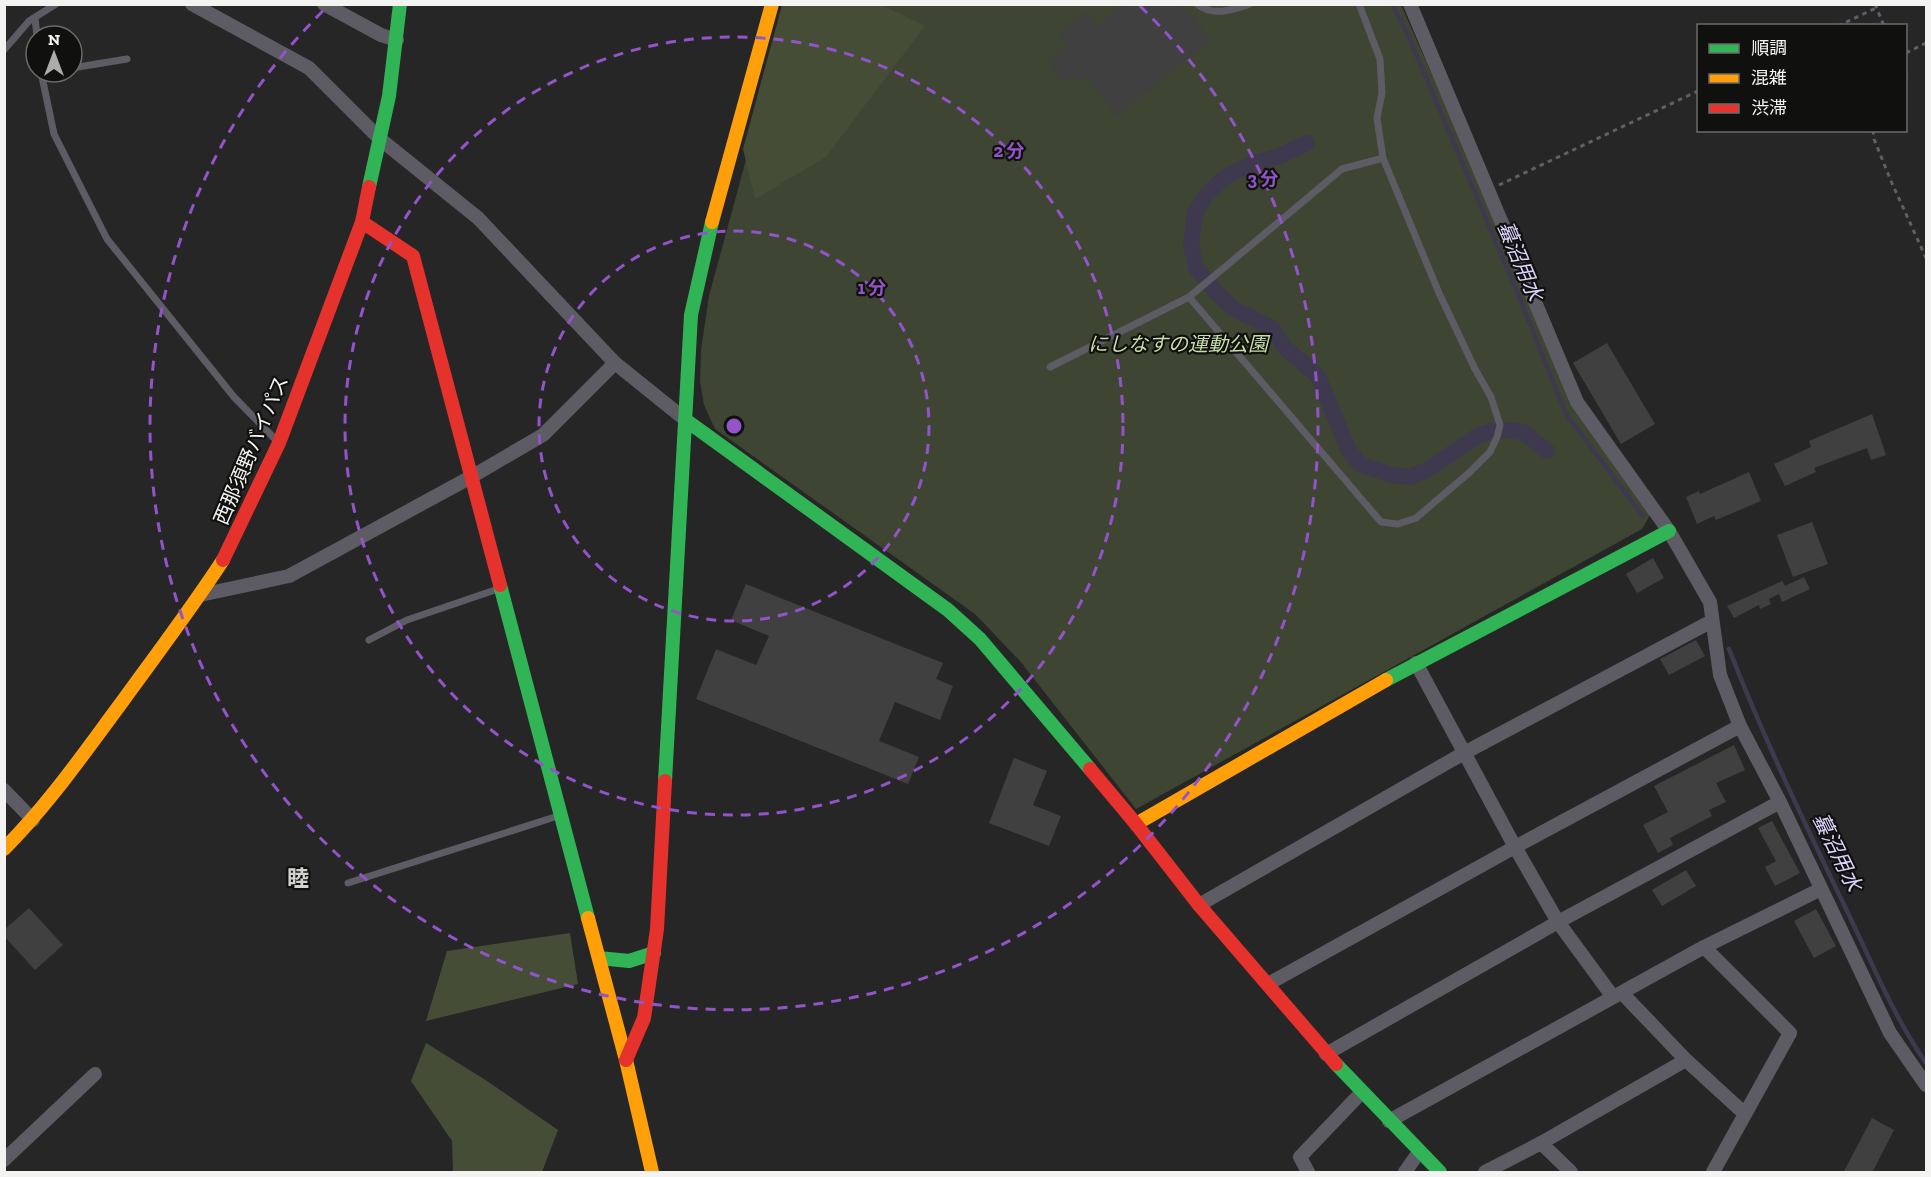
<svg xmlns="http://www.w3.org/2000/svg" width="1931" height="1177" font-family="'Zilla Slab','Noto Sans JP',serif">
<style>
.green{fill:#3e4532}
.forest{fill:#454d37}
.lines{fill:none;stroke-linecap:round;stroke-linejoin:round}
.stream{stroke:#3f394f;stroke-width:4.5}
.canal{stroke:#3f394f;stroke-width:16}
.building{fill:#3f403f}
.path{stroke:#615f64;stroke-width:3;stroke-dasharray:4.5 4.5;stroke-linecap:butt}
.lane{stroke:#5d5b63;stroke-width:7}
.street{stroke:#5d5b63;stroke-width:14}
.fast{stroke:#30b455;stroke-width:14}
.slow{stroke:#ff9f0a;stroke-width:14}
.jam{stroke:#e5322d;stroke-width:14}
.ring{fill:none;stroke:#9354c9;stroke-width:3;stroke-dasharray:10 8}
.labels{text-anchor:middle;stroke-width:4.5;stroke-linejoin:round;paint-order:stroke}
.park-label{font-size:20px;font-style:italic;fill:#cadca9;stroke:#10100f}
.street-label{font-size:20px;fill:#f3f4f2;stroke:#10100f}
.water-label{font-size:21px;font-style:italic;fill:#dcd1fa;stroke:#10100f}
.quarter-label{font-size:22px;font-weight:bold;fill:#d2d3cf;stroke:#10100f}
.centre{fill:#9354c9;stroke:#10100f;stroke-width:3}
.ring-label{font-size:18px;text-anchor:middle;font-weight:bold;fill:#9354c9;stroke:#10100f;stroke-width:4.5;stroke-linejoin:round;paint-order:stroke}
</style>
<rect width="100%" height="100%" fill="#262626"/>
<path class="green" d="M788,5H1401L1466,151L1572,406L1650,515L1642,529L1136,809L1020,661L975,614L715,429L704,405L700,381L701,350L709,296Z"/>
<path class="forest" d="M782,5H882L925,26L826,157L755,199L743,149Z
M570,933L578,984L426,1021L447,951Z
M426,1043L487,1081L558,1130L542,1172H453L452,1141L411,1081Z"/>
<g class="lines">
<path class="stream" d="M1392,4L1408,35L1518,294L1566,414L1643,516
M1729,649C1764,739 1806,826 1848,913C1872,963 1894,1017 1926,1063"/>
<path class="canal" d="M1307,143L1280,156L1252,164L1225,177L1206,195L1195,213L1191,245L1196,268L1218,294L1233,308L1273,329L1284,347L1318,376L1349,451L1360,464L1392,475L1410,477L1427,470L1479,435L1493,431L1511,430L1525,433L1547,451"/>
</g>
<path class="building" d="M1123,4H1182L1211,40L1117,116L1086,77L1079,83L1073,75L1064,82L1048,62L1067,46L1058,35L1086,12L1097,26Z
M1607,343L1655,424L1621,444L1573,363Z
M1872,414L1886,455L1871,460L1867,448L1814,468L1816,472L1785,486L1774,464L1811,447L1809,441Z
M1749,472L1761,501L1716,520L1714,516L1697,524L1686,497L1699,491L1700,494Z
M1812,522L1828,564L1793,577L1777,535Z
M1653,558L1664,578L1637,593L1626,574Z
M1804,577L1810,589L1782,602L1779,594L1769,599L1771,604L1760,609L1759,605L1734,618L1727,606L1782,581L1785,586Z
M746,584L943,663L936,679L953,686L940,720L895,702L879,741L919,757L908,784L696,699L716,649L756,665L769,636L731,620Z
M1696,640L1705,656L1669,675L1660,659Z
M1734,745L1745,770L1716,783L1726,802L1709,810L1712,816L1670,838L1673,845L1658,853L1643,825L1668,812L1654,786Z
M1014,758L1047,771L1033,805L1061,816L1049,846L989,823Z
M1772,821L1800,873L1775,886L1765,867L1776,861L1758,828Z
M1686,870L1696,886L1662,906L1652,890Z
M29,908L63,945L35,970L4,936V930Z
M1816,909L1836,946L1814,958L1794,921Z
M1872,1118L1894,1130L1872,1173H1843Z"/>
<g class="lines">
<path class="path" d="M1875,4L1884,26
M1838,26L1876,8
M1906,53L1926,43
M1906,79V80
M1873,130L1874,139L1891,181L1926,258
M1499,185L1698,91"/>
<path class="lane" d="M1197,4C1213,17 1232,10 1250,4
M35,18L37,36
M4,50L29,21L56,4
M72,68L127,59
M41,72L54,134L107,239L234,397L274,438
M41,74L51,72
M1189,297L1342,169L1383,158
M1050,367L1189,297L1381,522L1398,524L1416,518L1470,472L1490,452L1497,437L1500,425L1491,397L1475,369L1439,293L1383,158L1377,118L1382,93L1380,59L1359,4
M369,640L407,620L498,589
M348,883L558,816"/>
<path class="street" d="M192,4L309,68L380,139L478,218L615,363L687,421
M324,4L381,35L397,40
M1410,4L1577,402L1669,531L1710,602L1720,675L1740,726L1780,802L1890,1033L1926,1085
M200,595L289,576L471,477L543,435L615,363
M1416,663L1515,847L1558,922L1613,997
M4,790L33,820
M1199,905L1464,753L1712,621
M1704,947L1790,1033L1713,1172
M1268,984L1515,847L1740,726
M1622,993L1686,1060L1745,1114
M1326,1054L1558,922L1780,802
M1389,1121L1704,947L1821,889
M1541,1143L1571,1172
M4,1160L95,1074
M1308,1172L1300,1157L1362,1092
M1405,1172L1419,1152
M1485,1172L1541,1143L1686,1060"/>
<path class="fast" d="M369,187L389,96L400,4
M687,421L948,610L980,639L1090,769
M500,585L588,918
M1386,680L1669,531
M665,781L691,315L712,222
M599,958L629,961L654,953
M1336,1064L1440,1172"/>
<path class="slow" d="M712,222L772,4
M1136,824L1386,680
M4,849C49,804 84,753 122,702C156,655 191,609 223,560
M588,918L626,1060L652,1172"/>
<path class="jam" d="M362,222L413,256L500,585
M223,560L279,443L362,222L369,187
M1090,769L1136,824L1199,905L1336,1064
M626,1060L644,1018L657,929L665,781"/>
</g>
<g class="ring">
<circle cx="734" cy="426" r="195"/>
<circle cx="734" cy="426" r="389"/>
<path d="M1140 6A584 584 0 1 1 328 6"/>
</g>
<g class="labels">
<g class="park-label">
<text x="1178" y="351">にしなすの運動公園</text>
</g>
<g class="street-label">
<text transform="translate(251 450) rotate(-67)" y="7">西那須野バイパス</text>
</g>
<g class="water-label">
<text transform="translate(1520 261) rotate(67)" y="7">蟇沼用水</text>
<text transform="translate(1837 852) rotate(64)" y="7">蟇沼用水</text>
</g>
<g class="quarter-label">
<text x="298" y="886">睦</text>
</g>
</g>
<circle cx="734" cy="426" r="9" class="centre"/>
<g class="ring-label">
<text x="1009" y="157">2 分</text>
<text x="1263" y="185">3 分</text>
<text x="872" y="294">1 分</text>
</g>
<rect width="1931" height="1177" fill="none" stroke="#f3f4f2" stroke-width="12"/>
<rect x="1697" y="24" width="210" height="108" fill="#10100f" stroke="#6b6b6a" stroke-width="1.5"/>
<rect x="1709" y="44" width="30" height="9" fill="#30b455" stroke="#6b6b6a" stroke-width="1.5"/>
<text x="1751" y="54" font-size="18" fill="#f3f4f2">順調</text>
<rect x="1709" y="74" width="30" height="9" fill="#ff9f0a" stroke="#6b6b6a" stroke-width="1.5"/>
<text x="1751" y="84" font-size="18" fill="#f3f4f2">混雑</text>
<rect x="1709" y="104" width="30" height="9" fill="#e5322d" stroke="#6b6b6a" stroke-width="1.5"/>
<text x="1751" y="114" font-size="18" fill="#f3f4f2">渋滞</text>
<g transform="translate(54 54)"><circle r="28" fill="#10100f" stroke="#6b6b6a" stroke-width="1.5"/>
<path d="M0-4.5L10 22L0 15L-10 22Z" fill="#abacab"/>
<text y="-9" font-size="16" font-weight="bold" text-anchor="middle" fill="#f3f4f2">N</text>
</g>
</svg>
